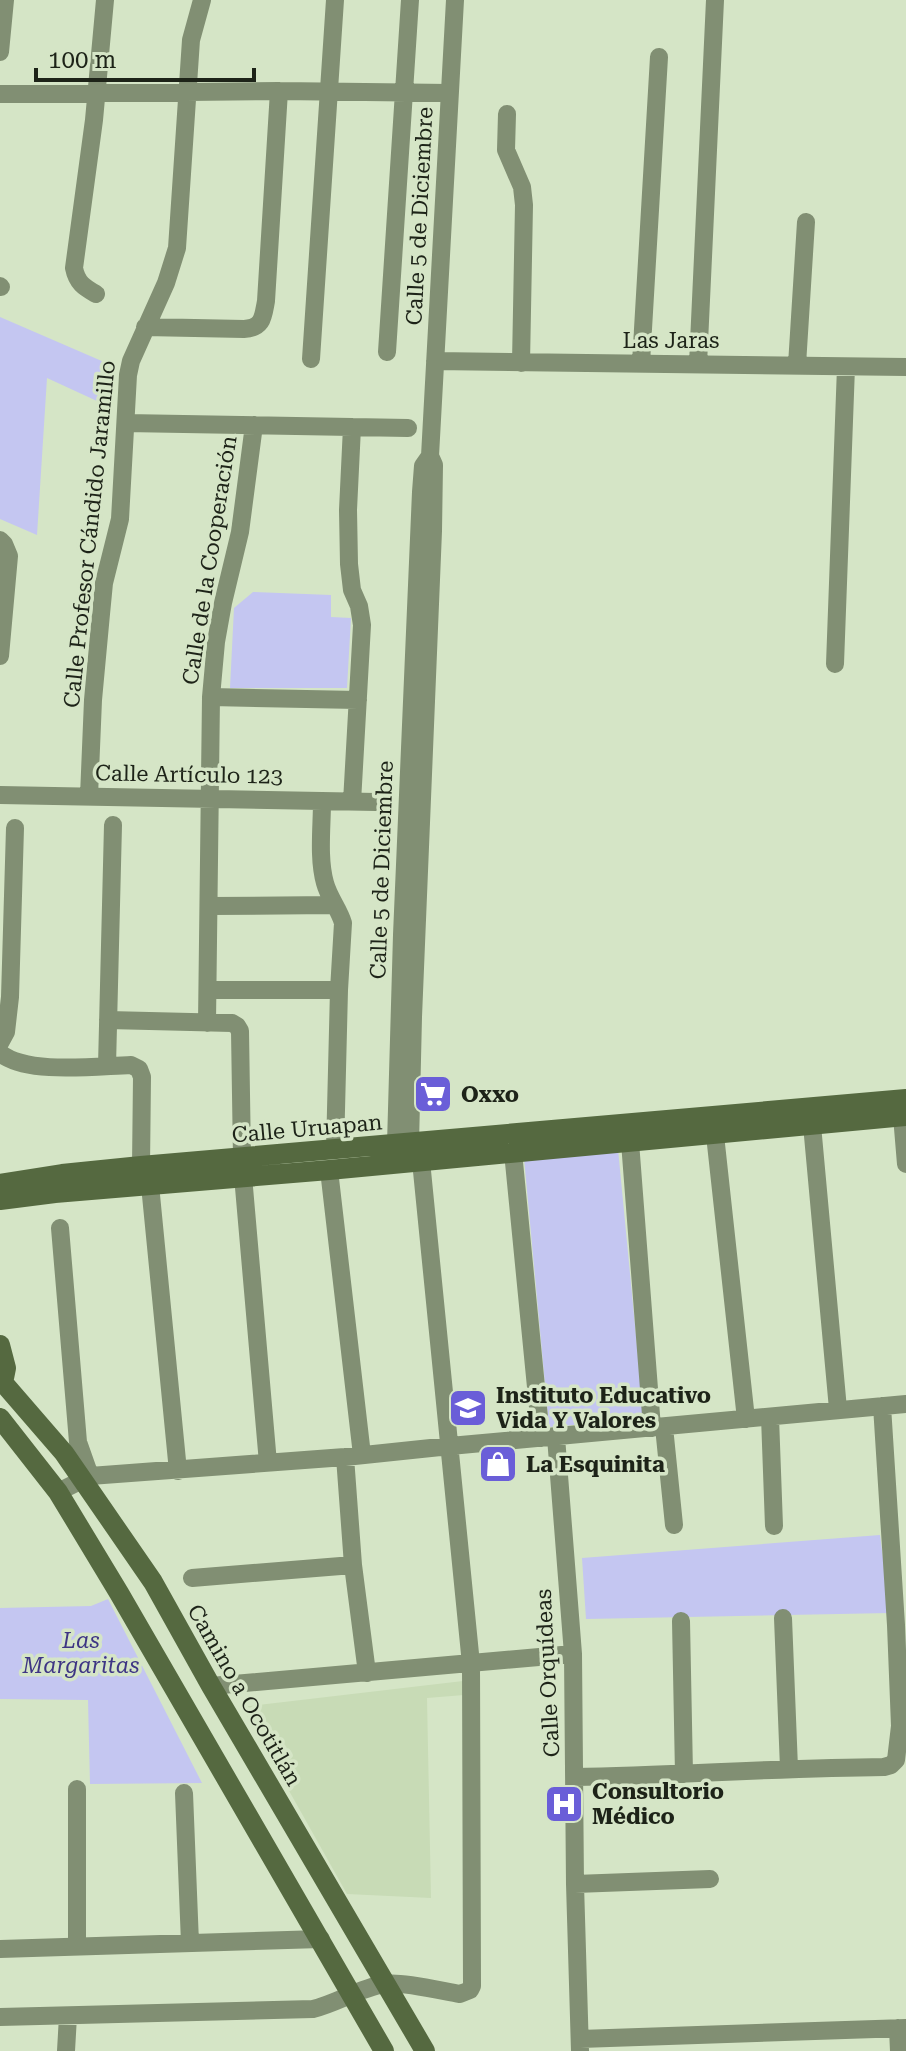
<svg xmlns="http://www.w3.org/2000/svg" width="906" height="2051" font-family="'Roboto Serif',serif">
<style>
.built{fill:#c8dbb6}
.green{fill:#c4c6f1}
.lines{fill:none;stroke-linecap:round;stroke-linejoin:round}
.minor{stroke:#818f73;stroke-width:18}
.secondary{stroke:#556940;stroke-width:20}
.labels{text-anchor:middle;stroke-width:7;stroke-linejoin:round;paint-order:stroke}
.street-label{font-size:22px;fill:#1d2318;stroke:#d5e5c6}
.poi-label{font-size:22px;font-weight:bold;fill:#1d2318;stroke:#d5e5c6;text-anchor:start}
.park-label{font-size:22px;font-style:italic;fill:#3e3584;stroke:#d5e5c6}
</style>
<rect width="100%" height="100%" fill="#d5e5c6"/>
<path class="built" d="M463,1681L464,1695L427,1698L431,1898L347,1894L242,1707Z"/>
<path class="green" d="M0,317L111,365L110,407L47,378L37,535L0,519Z
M253,592L331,595V617L351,618L347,688H230L234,608Z
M618,1149L644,1419L549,1427L524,1158Z
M880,1535L890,1613L586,1619L582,1558Z
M108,1599L202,1783L90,1784L88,1700L0,1699V1608L91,1606Z"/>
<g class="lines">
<path class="minor" d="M0,52L5,0
M0,94L279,91L450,93
M507,114L506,150L522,187L524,205L521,363
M0,286L1,287
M96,294C84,287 77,283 74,268L94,120L105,0
M145,327L244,329C263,328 263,317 266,301L279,91
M387,352L410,0
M311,359L335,0
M435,361L906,367
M641,363L659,57
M698,364L715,0
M797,365L806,222
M126,423L408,428
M352,427L348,510L349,564L352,590L359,606L362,625L352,802
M0,540L4,544L9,556L0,656
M835,664L846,367
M211,697L358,700
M0,795L376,802
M89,796L93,700L101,614L104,583L120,519L128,375L131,361L166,283L177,248L191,40L202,0
M322,801C322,827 318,858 325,883C329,898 339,909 343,923L339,990L335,1150
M210,906L333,905
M208,990H339
M108,1020L232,1023L237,1026L240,1031L242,1158
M207,1023L211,697L216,642L223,603L240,532L254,425
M0,1043L6,1032L10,997L15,828
M0,1053C27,1075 96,1066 131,1065L139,1069L142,1077L141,1166
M107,1066L113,825
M902,1116L906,1164
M812,1125L838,1409
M715,1135L746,1419
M630,1142L652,1428
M396,1144L402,935L421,492L423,466L430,456
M410,1144L413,1017L433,531L434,465L430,456L455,0
M513,1152L541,1438
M329,1170L362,1455
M243,1176L268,1463
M150,1185L178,1471
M60,1228L78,1442L90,1476
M770,1417L774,1526
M664,1427L674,1525
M556,1437L573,1654L575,1884L580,2051
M345,1457L353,1565L367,1673
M58,1492L90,1476L345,1457L450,1446L906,1404
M192,1578L353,1565
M783,1618L789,1768
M681,1621L684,1774
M211,1686L573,1654
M575,1777C678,1775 781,1768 884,1767L891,1765L896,1760L900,1726L896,1625L882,1406
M77,1789V1947
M184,1793L190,1943
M575,1884L710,1879
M0,1949L321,1939
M0,2017L313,2009C337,2003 360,1988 384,1984C400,1981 442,1991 460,1994L470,1990L472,1986L471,1664L421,1161
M898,2028L899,2051
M580,2039L906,2028
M66,2051L68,2016"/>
<path class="secondary" d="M0,1184L62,1174L141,1166L906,1099
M0,1200L55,1193L329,1170L906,1116
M0,1345L6,1368L3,1383
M0,1379L64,1453L153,1582L211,1686L425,2051
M0,1418L58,1492L119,1593L384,2051"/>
</g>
<defs>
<symbol id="supermarket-square" viewBox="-11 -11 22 22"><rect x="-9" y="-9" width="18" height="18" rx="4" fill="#6a5ed8" stroke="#d5e5c6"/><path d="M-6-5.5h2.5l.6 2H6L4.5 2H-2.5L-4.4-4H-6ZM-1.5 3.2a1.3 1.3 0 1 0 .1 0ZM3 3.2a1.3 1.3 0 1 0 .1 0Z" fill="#fff"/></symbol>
<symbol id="university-square" viewBox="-11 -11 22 22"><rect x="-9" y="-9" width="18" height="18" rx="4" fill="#6a5ed8" stroke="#d5e5c6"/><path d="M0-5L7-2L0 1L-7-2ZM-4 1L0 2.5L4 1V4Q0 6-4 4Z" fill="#fff"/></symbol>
<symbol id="shop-square" viewBox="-11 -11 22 22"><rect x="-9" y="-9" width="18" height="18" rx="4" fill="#6a5ed8" stroke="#d5e5c6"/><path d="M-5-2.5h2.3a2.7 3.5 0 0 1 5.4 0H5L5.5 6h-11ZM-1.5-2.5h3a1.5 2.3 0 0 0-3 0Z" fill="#fff"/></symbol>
<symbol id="hospital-square" viewBox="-11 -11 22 22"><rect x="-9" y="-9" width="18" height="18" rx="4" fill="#6a5ed8" stroke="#d5e5c6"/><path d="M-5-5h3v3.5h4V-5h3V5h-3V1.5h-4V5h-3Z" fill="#fff"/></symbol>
</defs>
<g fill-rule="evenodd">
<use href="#supermarket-square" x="411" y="1072" width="44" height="44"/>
<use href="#university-square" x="446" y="1386" width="44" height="44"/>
<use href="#shop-square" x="476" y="1442" width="44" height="44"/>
<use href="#hospital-square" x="542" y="1782" width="44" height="44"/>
</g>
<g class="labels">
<g class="street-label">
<text transform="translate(419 216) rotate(-87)" y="8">Calle 5 de Diciembre</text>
<text x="671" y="348">Las Jaras</text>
<text transform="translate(89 534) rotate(-84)" y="8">Calle Profesor Cándido Jaramillo</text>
<text transform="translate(209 560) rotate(-81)" y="8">Calle de la Cooperación</text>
<text transform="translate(189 774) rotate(1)" y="8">Calle Artículo 123</text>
<text transform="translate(381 870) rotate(-88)" y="8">Calle 5 de Diciembre</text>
<text transform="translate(307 1128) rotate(-5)" y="8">Calle Uruapan</text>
<text transform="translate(547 1673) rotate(-93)" y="8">Calle Orquídeas</text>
<text transform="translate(245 1695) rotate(60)" y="8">Camino a Ocotitlán</text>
</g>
<g class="poi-label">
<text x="461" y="1102">Oxxo</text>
<text x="496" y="1403">Instituto Educativo<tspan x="496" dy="25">Vida Y Valores</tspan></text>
<text x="526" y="1472">La Esquinita</text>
<text x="592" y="1799">Consultorio<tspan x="592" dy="25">Médico</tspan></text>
</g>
<g class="park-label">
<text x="81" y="1648">Las<tspan x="81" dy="25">Margaritas</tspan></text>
</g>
</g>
<path d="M36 68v12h218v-12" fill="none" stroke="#1d2318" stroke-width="4"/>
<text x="48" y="68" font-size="24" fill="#1d2318" stroke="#d5e5c6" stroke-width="6" paint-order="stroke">100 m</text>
</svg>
